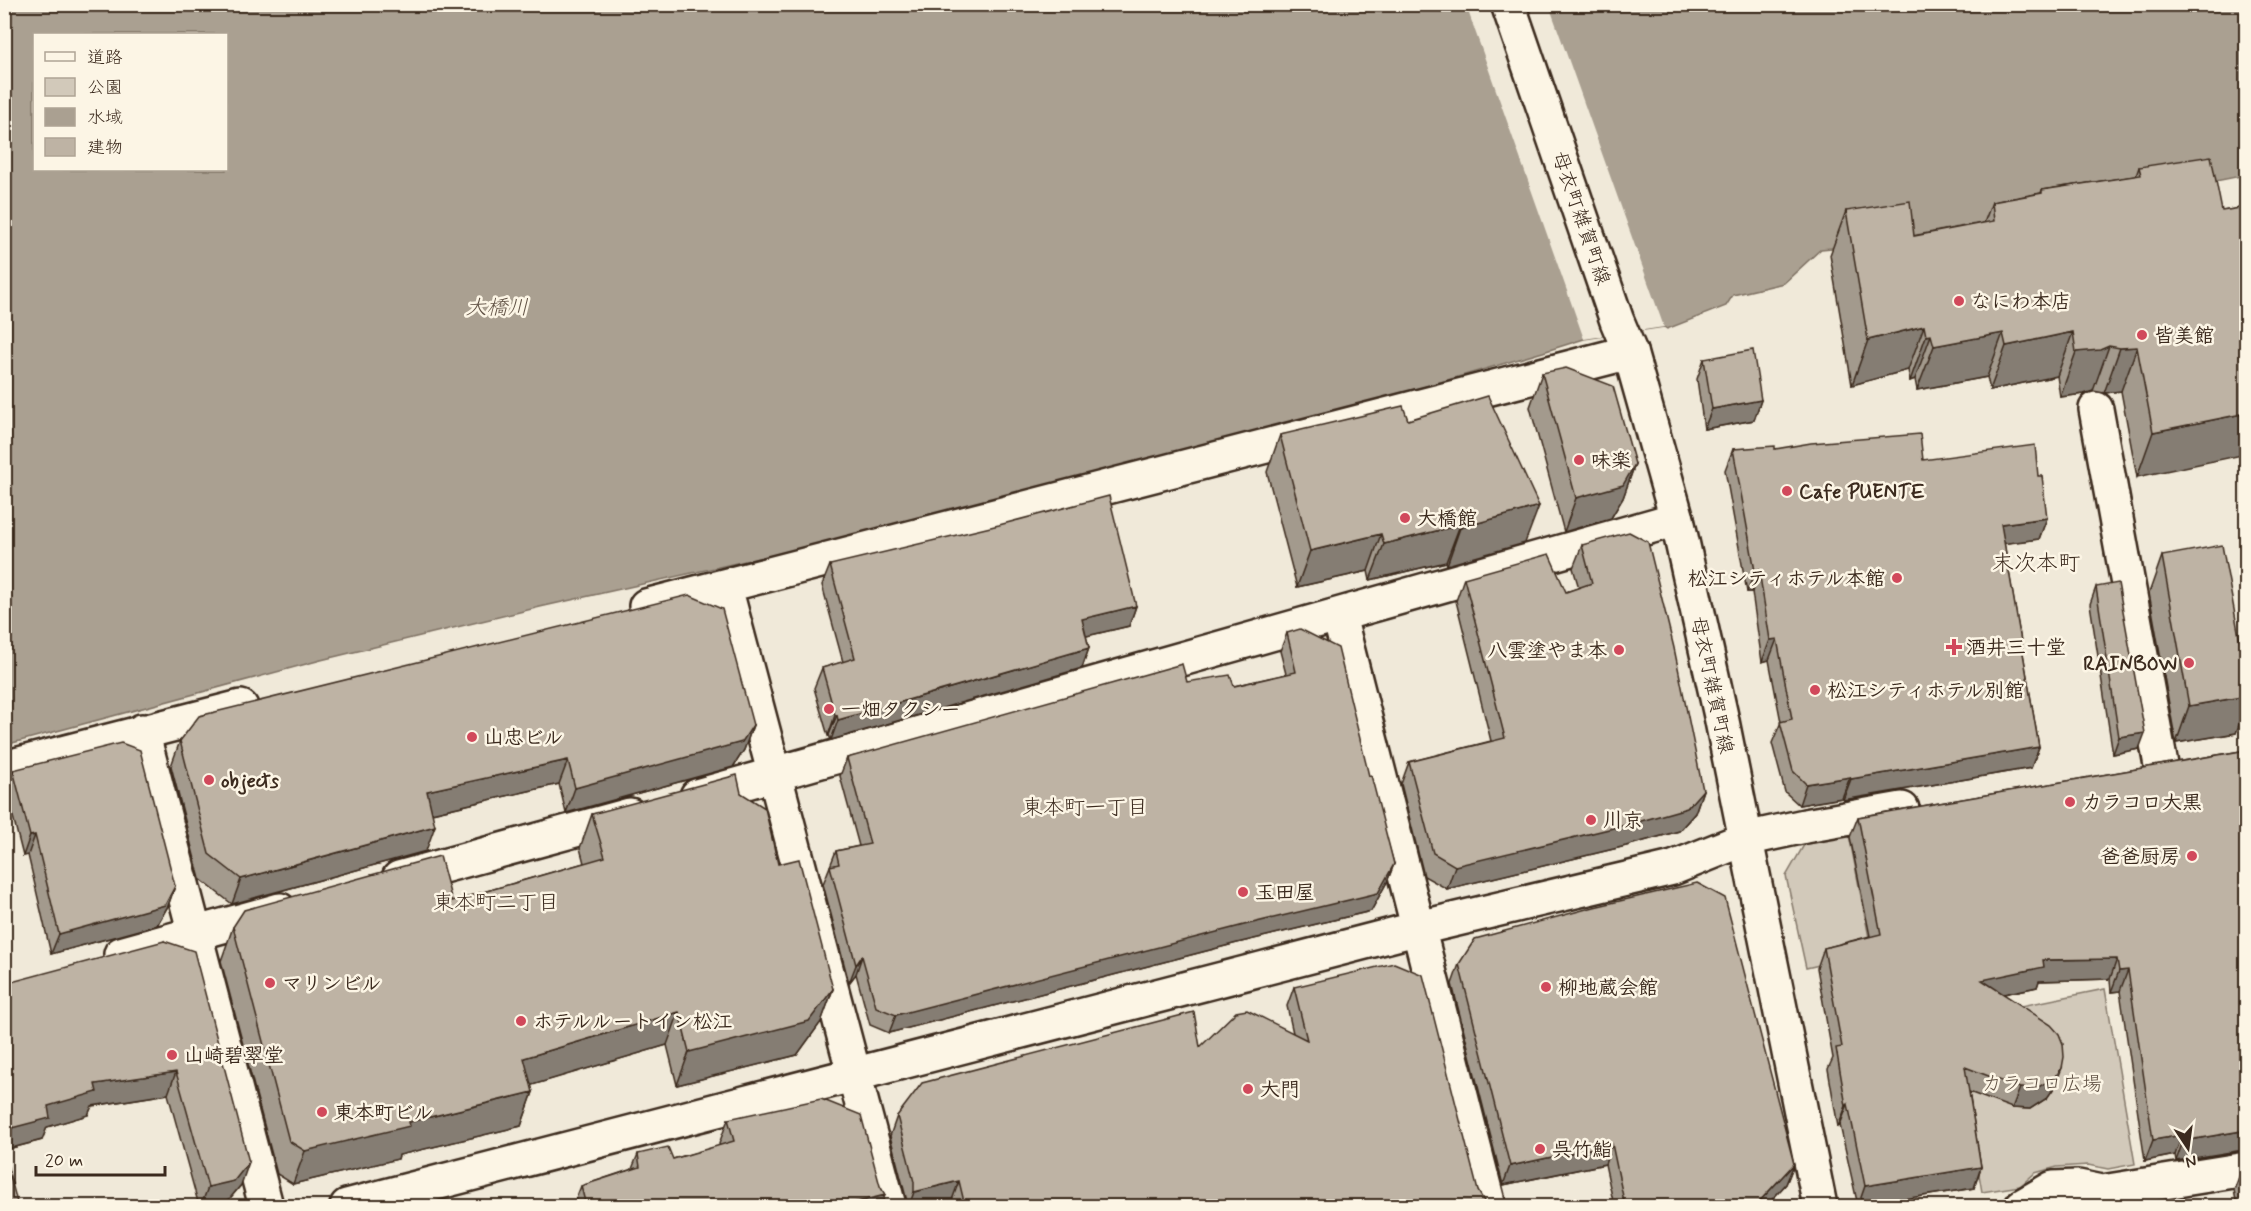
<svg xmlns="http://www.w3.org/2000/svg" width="2251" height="1211" font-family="Mynerve,'Klee One',sans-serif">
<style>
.green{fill:#d2c9ba;stroke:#867a6c;stroke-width:1.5}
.water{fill:#aaa091;stroke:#7e7163;stroke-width:1.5;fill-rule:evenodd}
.pier{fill:#f0e9d9}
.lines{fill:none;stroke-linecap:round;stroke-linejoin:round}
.minor-casing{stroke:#3b2a1e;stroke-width:38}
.major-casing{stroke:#3b2a1e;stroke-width:38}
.minor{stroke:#fcf5e5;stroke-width:33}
.major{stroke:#fcf5e5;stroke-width:33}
.wall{fill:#a39a8d;stroke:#3b2a1e;stroke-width:1.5}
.shaded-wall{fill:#857d73;stroke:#3b2a1e;stroke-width:1.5}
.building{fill:#beb3a4;stroke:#3b2a1e;stroke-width:1.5}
.poi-dot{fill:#d1495b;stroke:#fcf5e5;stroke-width:2}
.labels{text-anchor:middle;stroke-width:5;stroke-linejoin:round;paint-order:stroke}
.street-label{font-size:20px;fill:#3b2a1e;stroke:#fcf5e5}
.poi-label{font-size:20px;font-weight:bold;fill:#3b2a1e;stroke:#fcf5e5;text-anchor:start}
.park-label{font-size:20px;fill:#615245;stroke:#fcf5e5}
.water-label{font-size:21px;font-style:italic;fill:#625346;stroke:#fcf5e5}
.neighbourhood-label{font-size:21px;fill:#3b2a1e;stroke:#fcf5e5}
.quarter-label{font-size:22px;fill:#3b2a1e;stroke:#fcf5e5}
</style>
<rect width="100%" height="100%" fill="#f0e9d9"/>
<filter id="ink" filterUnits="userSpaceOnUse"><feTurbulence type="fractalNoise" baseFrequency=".0167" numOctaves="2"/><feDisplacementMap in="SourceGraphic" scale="12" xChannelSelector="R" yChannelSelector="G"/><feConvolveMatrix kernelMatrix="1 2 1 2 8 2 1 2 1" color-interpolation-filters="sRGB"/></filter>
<g filter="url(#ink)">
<path class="green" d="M1849,835L1872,953L1806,968L1786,876L1804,845Z
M2105,989L2135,1164L2108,1169L2088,1165L2057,1167L2035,1173L2020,1186L1982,1192L1953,1020Z"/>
<path class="water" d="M5,5H2246V175L2106,203L1969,225L1864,245L1821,249L1784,283L1733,295L1726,306L1667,329L1664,327L1584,339L1543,352L1389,397L1109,471L777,554L540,607L321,660L5,745ZM34,34H226V170H34Z"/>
<path class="pier" d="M1449,5H1549L1664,327L1584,339L1467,8L1452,12Z"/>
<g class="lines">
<defs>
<path id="minor" d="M2096,409L2161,765
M725,587L889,1206
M646,606L1630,352
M1339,616L1489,1206
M142,731L266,1206
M4,768L241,707
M697,796L1677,519
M399,878L630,815
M121,954L280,910
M347,1206L1419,928L1673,868L1745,839L1805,826L1902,809
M2022,1206L2053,1188L2078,1187L2102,1192L2246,1169"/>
<path id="major" d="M1508,4L1617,321L1630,352L1677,519L1721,716L1820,1206"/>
</defs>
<use href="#minor" class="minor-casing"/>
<use href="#major" class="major-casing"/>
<use href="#minor" class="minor"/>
<use href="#major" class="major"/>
</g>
<path class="wall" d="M2139,167L2222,211L2247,207L2137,477L2121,391L2104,393L2093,391L2084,394L2060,397L2057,376L1990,390L1987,377L1917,390L1915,379L1910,381L1908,370L1852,385L1830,255L1846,211L1914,236L1984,223L1992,202L2041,193L2042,190L2136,176Z
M1704,359L1761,400L1754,420L1704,429L1697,379Z
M1542,373L1635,464L1623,498L1611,518L1564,532L1530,407Z
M1408,420L1525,543L1447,565L1446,562L1370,580L1368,571L1297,587L1267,472L1280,435Z
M1733,449H1775L1923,460L2038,476L2047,518L2039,539L2004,543L2039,747L2031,768L1843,800L1842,798L1799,805L1785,792L1772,743L1781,722L1769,660L1762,662L1752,592H1747L1725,470Z
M1582,545L1703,790L1695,813L1679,831L1626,846L1447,889L1424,876L1401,784L1409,762L1491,741L1456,601L1464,578L1566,592L1579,588L1573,568Z
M2162,556L2247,679V704L2236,733L2176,743L2149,593Z
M830,565L1136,606L1129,626L1086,636L1089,648L1082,668L831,740L829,735L828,736L814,688L822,668L843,662L822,585Z
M2096,587L2139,749L2113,754L2090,604Z
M1287,633L1369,776L1394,864L1387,882L1371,911L1237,943L889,1033L870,1025L856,974L849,983L823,884L836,851L859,846L840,776L847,758L1187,682L1234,686L1286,674L1280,651Z
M753,725L744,750L733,767L566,813L559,784L432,813L426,851L232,904L200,879L171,766L180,741Z
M2247,750V1151L2243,1150L2176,1161L2175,1155L2145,1161L2120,991L2111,992L2110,979L2039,981L2037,987L2004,994L2054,1088L2047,1098L2030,1109L2012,1108L1969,1092L1981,1167L1974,1188L1858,1206L1840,1125L1838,1127L1828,1069L1833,1058L1817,968L1824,948L1870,936L1850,837L1858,817Z
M13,770L175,886L168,906L157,925L51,954L28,855L23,856L6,789Z
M741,793L778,864L833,989L821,1022L797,1055L677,1085L667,1045L531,1085L533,1092L521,1126L399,1155L398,1159L293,1184L277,1174L221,961L233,927L452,901L584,863L580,848L592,814Z
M164,941L241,1185L226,1203L213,1206H199L168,1094L92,1106L88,1115L47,1127L42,1140L4,1150Z
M1459,964L1794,1164L1786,1184L1766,1206H1614L1605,1164L1503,1185L1452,984Z
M1294,987L1478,1191L1485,1206H953L952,1200L927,1206H907V1201L890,1136L897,1116L1200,1047L1293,1033L1287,1006Z
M728,1119L880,1186L885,1195L881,1206H573L581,1186L632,1169L638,1154L673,1159L720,1146L719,1144Z
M2247,1168V1206H2237L2234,1190L2242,1169Z"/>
<path class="shaded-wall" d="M1924,326L1908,370L1852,385L1868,340Z
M2073,332L2057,376L1990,390L2006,346Z
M2003,333L1987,377L1917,390L1934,346Z
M1931,335L1915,379L1910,381L1926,336Z
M2109,346L2093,391L2084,394L2060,397L2076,352Z
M2137,347L2121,391L2104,393L2120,348Z
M1761,400L1754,420L1704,429L1712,409Z
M2247,413V454L2137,477L2153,432Z
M1635,464L1623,498L1611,518L1564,532L1576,498Z
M1539,506L1525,543L1447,565L1460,528Z
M2047,518L2039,539L1993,545L2001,524Z
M1460,525L1446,562L1370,580L1384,544Z
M1381,534L1368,571L1297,587L1310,551Z
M1759,570L1752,592H1747L1755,571Z
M1136,606L1129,626L1074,639L1082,619Z
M1777,639L1769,660L1762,662L1770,640Z
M1089,648L1082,668L831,740L838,720Z
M2247,696V704L2236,733L2176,743L2189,706Z
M835,715H837L829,735L828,736Z
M753,725L744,750L733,767L566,813L575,788Z
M2145,733L2139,749L2113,754L2119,737Z
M2039,747L2031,768L1843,800L1851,779Z
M568,760L559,784L418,816L427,791Z
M1850,777L1842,798L1799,805L1806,784Z
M1703,790L1695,813L1679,831L1626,846L1447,889L1455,866Z
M435,826L426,851L232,904L241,879Z
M35,835L28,855L23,856L30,836Z
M1394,864L1387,882L1371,911L1237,943L889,1033L896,1015Z
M175,886L168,906L157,925L51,954L59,934Z
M862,956L856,974L849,983L856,965Z
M2117,959L2110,979L2039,981L2037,987L1974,1000L1982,980L2043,960Z
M2128,970L2120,991L2111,992L2119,971Z
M833,989L821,1022L797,1055L677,1085L689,1052Z
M679,1012L667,1045L512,1091L524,1058Z
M2062,1068L2054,1088L2047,1098L2030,1109L2012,1108L2020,1088Z
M176,1072L168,1094L92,1106L88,1115L47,1127L42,1140L4,1150V1130L48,1106L95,1084Z
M533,1092L521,1126L399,1155L398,1159L293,1184L305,1151L409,1122Z
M1848,1104L1840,1125L1838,1127L1846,1106Z
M2247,1130V1151L2243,1150L2176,1161L2183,1141Z
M2182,1135L2175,1155L2145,1161L2153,1140Z
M1612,1144L1605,1164L1503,1185L1510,1166Z
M249,1162L241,1185L226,1203L213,1206H201L208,1187Z
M1794,1164L1786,1184L1766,1206H1755Z
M1981,1167L1974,1188L1858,1206L1865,1186Z
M959,1181L952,1200L927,1206H909L914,1192Z
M885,1195L881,1206H841Z"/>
<path class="building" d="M2211,156L2222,211L2247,207V413L2153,432L2137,347L2120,348L2109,346L2100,350L2076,352L2073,332L2006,346L2003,333L1934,346L1931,335L1926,336L1924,326L1868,340L1846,211L1910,201L1914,236L1994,221L1992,202L2042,193V190L2141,175L2139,167Z
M1753,350L1761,400L1712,409L1704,359Z
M1566,368L1613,386L1635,464L1623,485L1576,498L1542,373Z
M1488,396L1539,506L1460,528V525L1384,544L1381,534L1310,551L1280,435L1403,406L1408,420Z
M1920,434L1923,460L2035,445L2038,476H2042L2047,518L2001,524L2039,747L1851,779L1850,777L1806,784L1793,771L1780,722L1792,719L1777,639L1770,640L1759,570L1755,571L1733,449L1775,446V449L1811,443Z
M1109,496L1136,606L1082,619L1089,648L838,720L837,715H835L822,668L855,658L830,565L999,525Z
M1629,532L1648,542L1674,648L1703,790L1687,808L1634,823L1455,866L1433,853L1409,762L1505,738L1464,578L1549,554L1566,592L1592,583L1582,545Z
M2222,545L2247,679V696L2189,706L2162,556Z
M2118,583L2145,733L2119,737L2096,587Z
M689,595L722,609L753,725L742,742L575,788L568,760L427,791L435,826L241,879L209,854L180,741L199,716Z
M1300,629L1338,648L1369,776L1371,775L1394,864L1378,893L1244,925L896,1015L876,1007L862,956L856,965L830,866L839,864L836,851L870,844L847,758L1182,664L1187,682L1230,675L1234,686L1296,672L1287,633Z
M121,743L140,750L175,886L165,905L59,934L35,835L30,836L13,770Z
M2247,750V1130L2183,1141L2182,1135L2153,1140L2128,970L2119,971L2117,959L2043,960L2044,967L1982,980L2051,1025L2059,1034L2063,1044L2064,1057L2062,1068L2055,1077L2037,1088H2020L1965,1067L1981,1167L1865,1186L1848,1104L1846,1106L1836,1048L1842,1047L1824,948L1881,934L1858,817Z
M737,775L741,793L765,808L778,864L799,859L833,989L809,1021L689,1052L679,1012L524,1058L533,1092L409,1122L410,1126L305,1151L289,1141L233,927L244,910L440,856L452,901L605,857L592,814Z
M1697,883L1725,898L1794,1164L1755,1206H1625L1612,1144L1510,1166L1459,964L1475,939L1594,907Z
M164,941L194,951L249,1162L234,1181L208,1187L176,1072L95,1084L97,1092L48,1106L50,1118L4,1130V984Z
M1394,963L1423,975L1478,1191L1484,1201L1485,1206H965L959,1181L914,1192V1182L897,1116L922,1083L1194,1012L1200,1047L1236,1012L1247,1010L1307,1040L1294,987Z
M821,1099L861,1115L880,1186L885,1195L841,1206H586L581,1186L640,1167L638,1154L668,1147L673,1159L734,1141L728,1119Z
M4,1153L18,1206H4Z
M2247,1168V1196L2242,1169Z
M416,1202L417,1206H399Z"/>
</g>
<g class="poi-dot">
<circle cx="1959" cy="301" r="6"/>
<circle cx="2142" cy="335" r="6"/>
<circle cx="1579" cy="460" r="6"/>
<circle cx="1787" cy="491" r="6"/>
<circle cx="1405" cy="518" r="6"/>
<circle cx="1897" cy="578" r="6"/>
<path d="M1951 638h6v6h6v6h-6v6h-6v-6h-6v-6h6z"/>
<circle cx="1619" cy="650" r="6"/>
<circle cx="2189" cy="663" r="6"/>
<circle cx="1815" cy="690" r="6"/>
<circle cx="829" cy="709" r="6"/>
<circle cx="472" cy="737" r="6"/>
<circle cx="209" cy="780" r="6"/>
<circle cx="2070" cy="802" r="6"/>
<circle cx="1591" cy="820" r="6"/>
<circle cx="2192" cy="856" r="6"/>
<circle cx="1243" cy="892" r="6"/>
<circle cx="270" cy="983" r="6"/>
<circle cx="1546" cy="987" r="6"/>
<circle cx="521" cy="1021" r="6"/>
<circle cx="172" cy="1055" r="6"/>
<circle cx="1248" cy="1089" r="6"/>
<circle cx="322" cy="1112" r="6"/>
<circle cx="1540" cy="1149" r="6"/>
</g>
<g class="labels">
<g class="street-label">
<text transform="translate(1582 218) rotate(71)" y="7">母衣町雑賀町線</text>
<text transform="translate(1713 685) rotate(78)" y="7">母衣町雑賀町線</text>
</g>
<g class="poi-label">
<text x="1971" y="308">なにわ本店</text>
<text x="2154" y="342">皆美館</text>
<text x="1591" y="467">味楽</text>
<text x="1799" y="498">Cafe PUENTE</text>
<text x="1417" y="525">大橋館</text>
<text x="1885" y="585" text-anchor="end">松江シティホテル本館</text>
<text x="1966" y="654">酒井三十堂</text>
<text x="1607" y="657" text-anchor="end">八雲塗やま本</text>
<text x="2177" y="670" text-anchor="end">RAINBOW</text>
<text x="1827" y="697">松江シティホテル別館</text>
<text x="841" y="716">一畑タクシー</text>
<text x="484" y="744">山忠ビル</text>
<text x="221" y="787">objects</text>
<text x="2082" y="809">カラコロ大黒</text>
<text x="1603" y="827">川京</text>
<text x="2180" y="863" text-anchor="end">爸爸厨房</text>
<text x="1255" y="899">玉田屋</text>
<text x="282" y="990">マリンビル</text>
<text x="1558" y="994">柳地蔵会館</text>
<text x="533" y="1028">ホテルルートイン松江</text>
<text x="184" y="1062">山崎碧翠堂</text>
<text x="1260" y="1096">大門</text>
<text x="334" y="1119">東本町ビル</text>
<text x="1552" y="1156">呉竹鮨</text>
</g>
<g class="park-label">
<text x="2042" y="1090">カラコロ広場</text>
</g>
<g class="water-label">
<text x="497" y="314">大橋川</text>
</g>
<g class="neighbourhood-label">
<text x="1085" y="814">東本町一丁目</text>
<text x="496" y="909">東本町二丁目</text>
</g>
<g class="quarter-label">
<text x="2036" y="570">末次本町</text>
</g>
</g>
<rect width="2251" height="1211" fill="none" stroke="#fcf5e5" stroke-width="24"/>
<rect x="12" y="12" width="2227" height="1187" fill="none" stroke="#3b2a1e" stroke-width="2" filter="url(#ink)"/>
<rect x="33" y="33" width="195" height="138" fill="#fcf5e5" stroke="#afa495" stroke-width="1.5"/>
<rect x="45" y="52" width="30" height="9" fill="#fcf5e5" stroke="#afa495" stroke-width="1.5"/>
<text x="87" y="63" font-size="18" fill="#3b2a1e">道路</text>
<rect x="45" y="78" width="30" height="18" fill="#d2c9ba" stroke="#afa495" stroke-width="1.5"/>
<text x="87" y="93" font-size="18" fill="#3b2a1e">公園</text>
<rect x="45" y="108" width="30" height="18" fill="#aaa091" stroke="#afa495" stroke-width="1.5"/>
<text x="87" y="123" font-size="18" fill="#3b2a1e">水域</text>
<rect x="45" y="138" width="30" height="18" fill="#beb3a4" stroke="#afa495" stroke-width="1.5"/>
<text x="87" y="153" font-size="18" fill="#3b2a1e">建物</text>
<g transform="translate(2188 1148) rotate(167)" stroke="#fcf5e5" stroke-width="4.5" paint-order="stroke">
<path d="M0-4.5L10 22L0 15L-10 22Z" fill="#3b2a1e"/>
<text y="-9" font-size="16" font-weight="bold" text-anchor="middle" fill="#3b2a1e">N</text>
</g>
<path d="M36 1166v9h129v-9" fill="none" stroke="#3b2a1e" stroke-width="3"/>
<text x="45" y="1166" font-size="18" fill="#3b2a1e" stroke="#fcf5e5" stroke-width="4.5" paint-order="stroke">20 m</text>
</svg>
